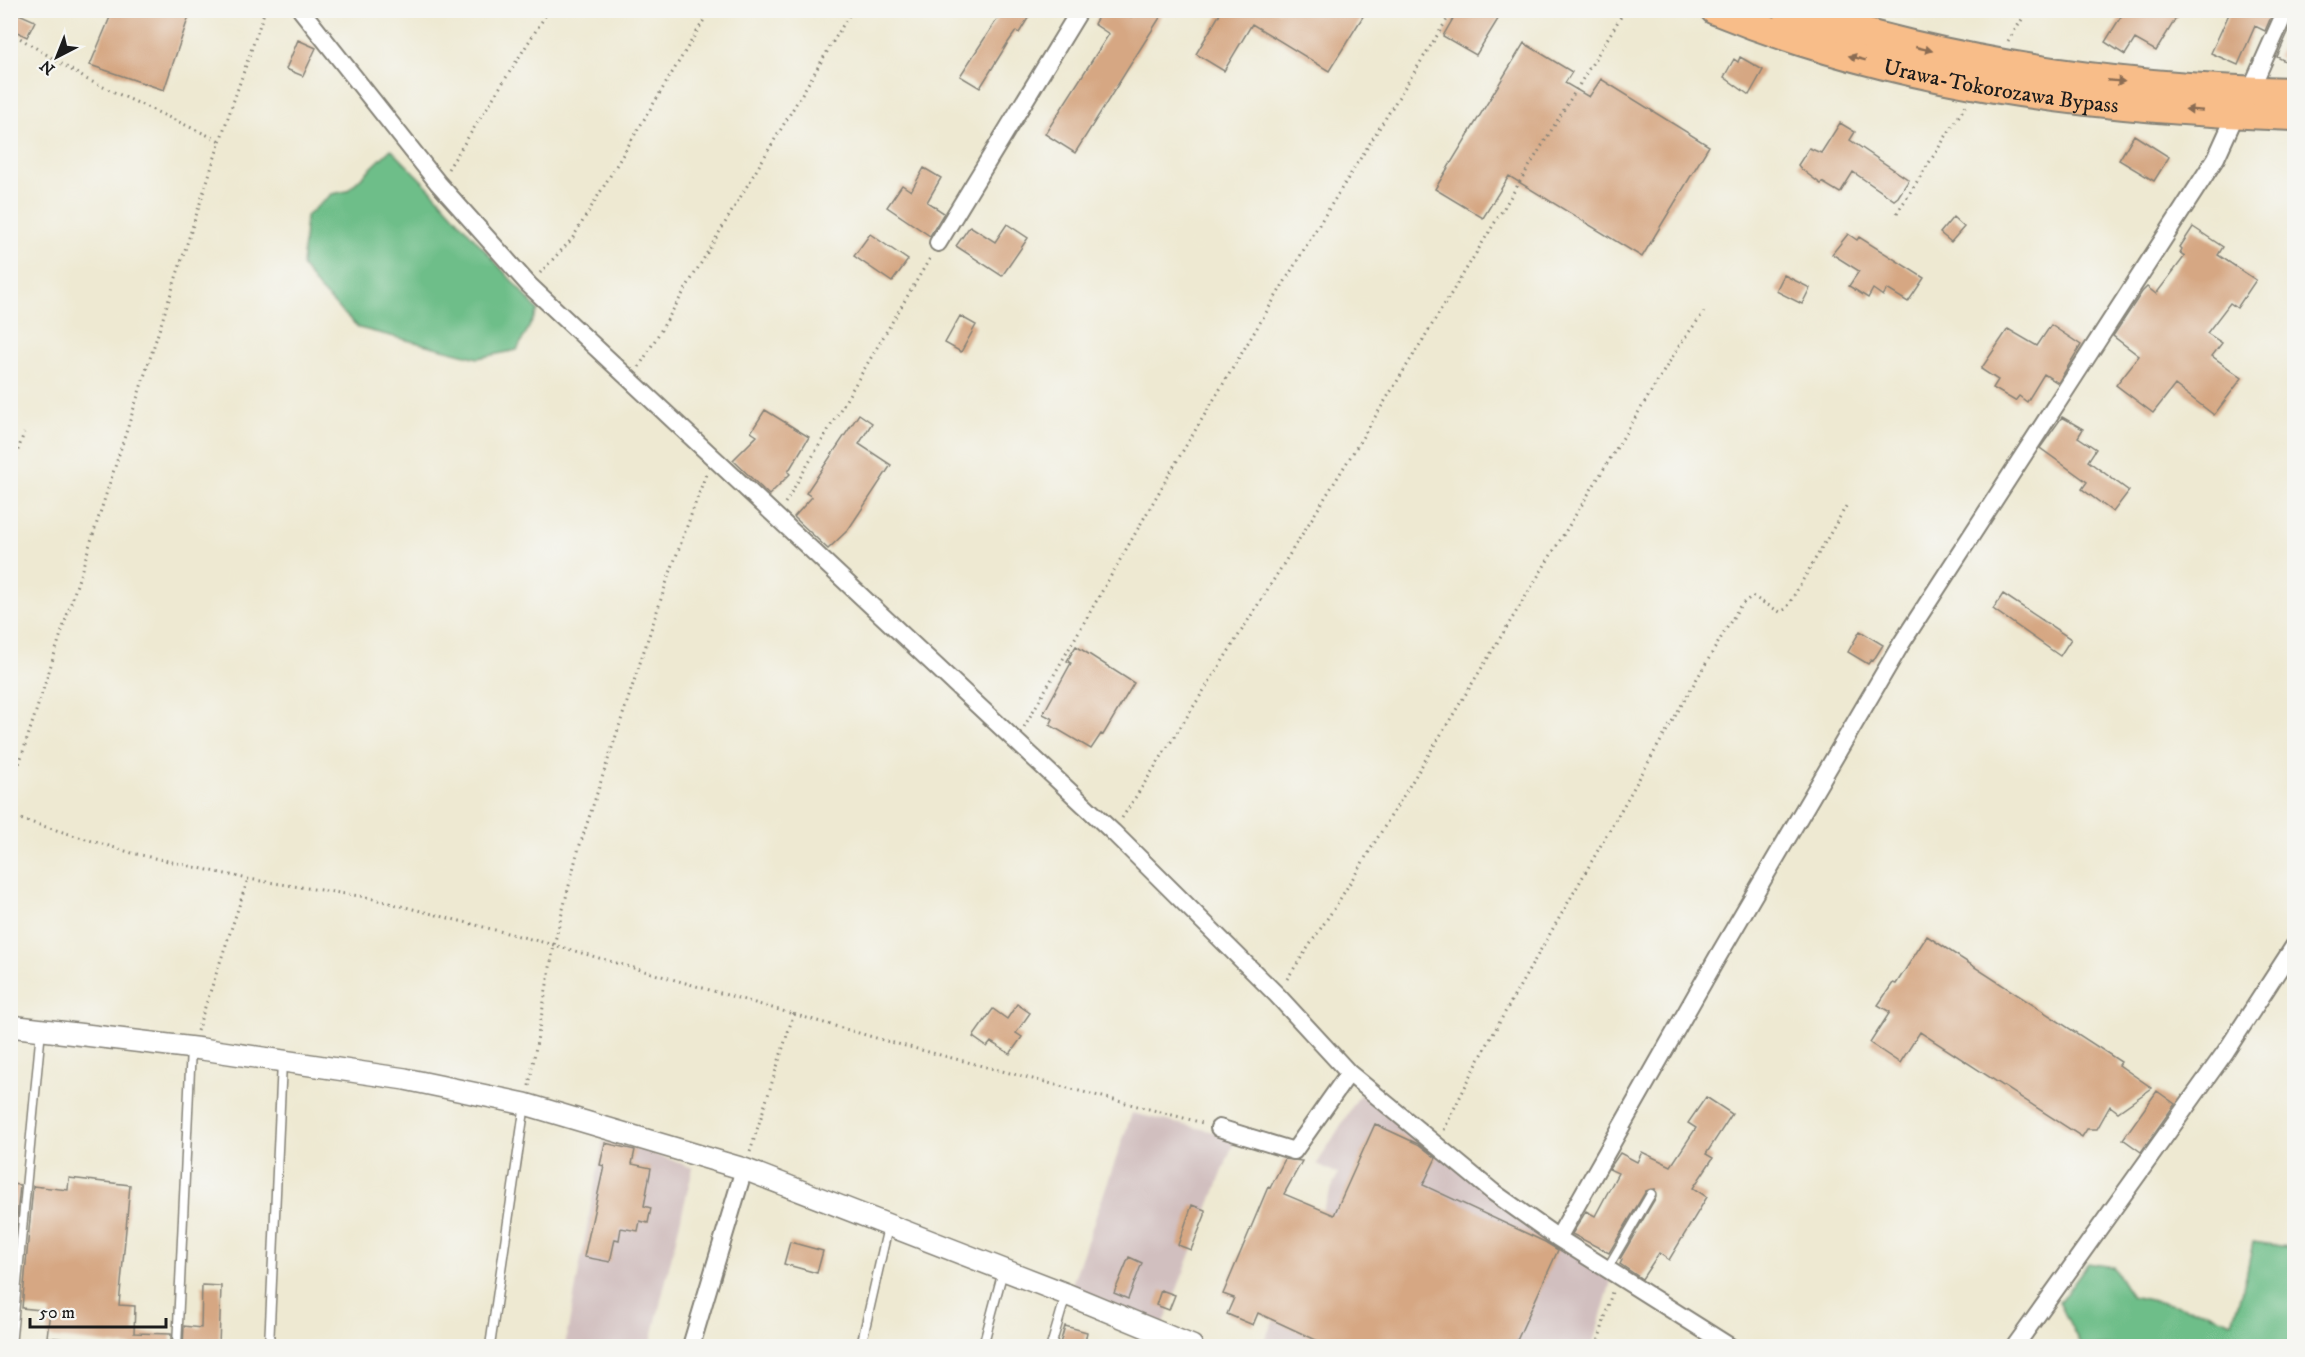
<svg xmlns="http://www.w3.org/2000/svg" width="2305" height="1357" font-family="'IM FELL DW Pica',serif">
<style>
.industrial{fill:#d1bfbf}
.forest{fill:#6ebe89;stroke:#456d52;stroke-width:1.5}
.building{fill:#d6a783}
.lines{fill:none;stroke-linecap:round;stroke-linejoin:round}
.service-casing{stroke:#858277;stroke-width:11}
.minor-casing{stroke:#858277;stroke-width:20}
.tertiary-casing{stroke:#858277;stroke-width:24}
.trunk-casing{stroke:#858277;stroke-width:32}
.path{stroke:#858277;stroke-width:3;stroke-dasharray:1.5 4.5;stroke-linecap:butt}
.service{stroke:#fff;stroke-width:8}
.minor{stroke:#fff;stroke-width:16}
.tertiary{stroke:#fff;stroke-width:21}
.trunk{stroke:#f8bd89;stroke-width:28}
.oneway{fill:#8a6c52}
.labels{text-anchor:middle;stroke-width:4.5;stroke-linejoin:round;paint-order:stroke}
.street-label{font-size:22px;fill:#1c1c1c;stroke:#f6f6f2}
</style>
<rect width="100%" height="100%" fill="#f6f6f2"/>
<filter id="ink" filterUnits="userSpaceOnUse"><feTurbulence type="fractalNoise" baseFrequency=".0167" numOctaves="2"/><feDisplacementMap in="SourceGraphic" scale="12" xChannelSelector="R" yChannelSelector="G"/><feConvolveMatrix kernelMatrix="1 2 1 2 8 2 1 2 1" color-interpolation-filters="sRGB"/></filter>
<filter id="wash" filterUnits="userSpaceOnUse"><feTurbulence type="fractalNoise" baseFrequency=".008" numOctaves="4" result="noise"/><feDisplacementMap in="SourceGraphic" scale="24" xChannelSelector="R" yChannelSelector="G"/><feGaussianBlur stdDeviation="1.35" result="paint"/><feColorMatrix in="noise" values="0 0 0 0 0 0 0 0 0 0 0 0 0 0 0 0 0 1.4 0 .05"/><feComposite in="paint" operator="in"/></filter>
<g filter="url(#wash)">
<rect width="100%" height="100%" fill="#eee9d2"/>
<path class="industrial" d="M1360,1094L1612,1278L1592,1346H1262L1338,1174L1317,1164Z
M1132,1113L1236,1137L1163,1326L1071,1287Z
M603,1141L647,1151L693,1168L650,1346H565Z"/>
<path class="forest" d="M391,149L435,194L538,310L517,350L478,358L359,328L319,289L302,266L306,216L332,194L347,191Z
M2253,1242L2294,1248V1346H2081L2059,1302L2088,1263L2113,1267L2131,1296L2207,1312L2232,1322L2246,1277Z"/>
<g id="blocks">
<path class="building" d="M10,10L35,21L27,37L10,28Z
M113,10H191L164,90L90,65Z
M1003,10H1033L1019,33L1016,31L1007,44L980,88L960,76Z
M1102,10H1120L1131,17L1135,10H1153L1161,16L1075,153L1045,134L1109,34L1094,24Z
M1222,10H1367L1329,71L1252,24L1224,71L1196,54Z
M1458,10H1491L1500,16L1476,55L1443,36Z
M2125,10H2181L2156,51L2135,39L2125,55L2105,42Z
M2222,10H2274L2265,31L2255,26L2238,65L2211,53L2229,14Z
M2295,17V56L2291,64L2277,57Z
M298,40L316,48L303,76L286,69Z
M1524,43L1572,72L1565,83L1589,97L1601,79L1709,146L1642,257L1509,176L1483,218L1435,189Z
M1740,57L1763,70L1749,95L1724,77L1734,59L1738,62Z
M1840,123L1855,132L1850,140L1909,180L1898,197L1894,200L1853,172L1840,193L1822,182L1821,184L1801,169L1798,165L1809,148L1821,153Z
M2134,135L2169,157L2154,181L2119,160Z
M924,168L941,178L927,202L944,213L930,236L887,207L902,185L911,191Z
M1953,217L1964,227L1951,242L1940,233Z
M1007,224L1028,238L1002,276L956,246L970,226L995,242Z
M2193,227L2223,247L2218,255L2256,280L2237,308L2230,303L2207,333L2222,343L2212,356L2242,378L2214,415L2175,385L2153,413L2116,385L2139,356L2113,336L2142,292L2147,287L2156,294L2185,256L2180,253L2182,249L2180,247Z
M870,234L908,260L892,282L854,256Z
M1848,234L1857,240L1859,237L1924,278L1908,302L1887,289L1883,296L1873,289L1868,298L1849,286L1859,271L1832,254Z
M1784,275L1810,288L1802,304L1776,291Z
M960,316L976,325L961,352L945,343Z
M2051,325L2081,345L2058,383L2044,374L2027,402L2019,396L2015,401L1993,388L1998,380L1981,369L2008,329L2037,346Z
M765,410L809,437L788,472L790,474L769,495L733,460L757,436L751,432Z
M859,414L872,423L859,444L891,465L848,530L828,549L794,517L812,497L806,493Z
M2062,417L2083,429L2078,437L2096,449L2088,461L2129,491L2113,512L2082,489L2087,482L2040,448Z
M2003,594L2071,639L2060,656L1993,609Z
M1860,631L1883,645L1873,661L1871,660L1868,664L1848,652Z
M1076,646L1134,683L1103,735L1101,734L1091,749L1050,725L1053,719L1043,714L1071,663L1067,661Z
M1927,936L2121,1062L2119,1065L2152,1088L2118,1112L2110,1106L2097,1129H2087L2082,1137L1920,1032L1900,1063L1870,1043L1890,1012L1878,1005L1893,983L1896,984Z
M1017,1004L1030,1013L1016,1033L1022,1037L1010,1054L991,1042L987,1047L973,1037L993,1009L1007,1019Z
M2157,1091L2175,1104L2141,1152L2123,1139Z
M1706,1097L1732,1114L1706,1154L1713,1158L1693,1188L1707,1197L1669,1260L1659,1253L1642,1279L1620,1264L1622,1260L1620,1259L1656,1197L1655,1189L1646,1191L1609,1253L1572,1234L1586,1211L1595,1216L1618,1173L1609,1169L1620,1153L1637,1162L1642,1152L1671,1166L1696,1128L1688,1123Z
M1375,1124L1418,1144L1436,1158L1423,1185L1545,1242L1558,1250L1514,1347H1331L1258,1313L1253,1325L1227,1314L1234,1298L1223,1294L1268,1187L1270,1188L1285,1159L1302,1161L1284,1194L1334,1215Z
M605,1143L635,1150L632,1164L651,1168L644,1206L651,1208L648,1223L640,1221L638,1231L621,1228L619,1240L615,1239L610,1262L584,1257L604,1166L600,1165Z
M69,1178L130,1185L119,1305L135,1306L134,1333L171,1334V1347H137L47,1337L50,1311L22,1308L33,1186L68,1190Z
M10,1184L20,1185L14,1247L10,1246Z
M1192,1205L1205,1210V1215L1191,1250L1178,1245Z
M790,1242L823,1251L817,1273L784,1264Z
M1129,1257L1142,1263L1128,1299L1114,1293Z
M202,1285L221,1286L219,1347H183L184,1326L201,1328Z
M1161,1290L1175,1295L1169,1310L1156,1305Z
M1065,1326L1087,1332L1084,1347H1059Z"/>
</g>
</g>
<g filter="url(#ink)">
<use href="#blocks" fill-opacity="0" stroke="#858277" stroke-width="1.5"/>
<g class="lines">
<defs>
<path id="service" d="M1607,1269L1651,1194
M11,1346L41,1030
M177,1346L191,1048
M269,1346L282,1062
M490,1346L525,1104
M861,1346L888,1227
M983,1346L1003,1271
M1051,1346L1066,1295"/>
<path id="minor" d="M301,10L438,183L529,285L1113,832L1277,995L1349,1073L1493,1192L1558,1238L1729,1346
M2250,91L2286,10
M938,243L1080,10
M1219,1128L1294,1151L1349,1073
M1558,1238L1717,958L1901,644L2216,158L2236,114
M691,1346L744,1169
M2015,1346L2226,1051L2294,946"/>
<path id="tertiary" d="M10,1026L202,1049L405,1079L525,1104L744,1169L1066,1294L1192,1346"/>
<g id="trunk">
<path id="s1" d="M1715,10C1901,86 2096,109 2294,116"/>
<path d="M1787,10C1952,64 2122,88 2294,92"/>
</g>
</defs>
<use href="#service" class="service-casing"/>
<use href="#minor" class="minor-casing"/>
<use href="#tertiary" class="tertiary-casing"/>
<use href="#trunk" class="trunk-casing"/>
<path class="path" d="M10,32L86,79L220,141
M2008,41L2028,10
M448,169L549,10
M1897,213L1966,105
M540,273L572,239L710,10
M639,367L852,10
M10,473L24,433
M785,503L930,258
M1024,727L1178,459L1320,223L1453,10
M10,792L224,129L265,10
M10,816L132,853L248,879L366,897L554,945L890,1042L1203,1123
M1122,818C1294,552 1459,281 1625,10
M1287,979L1337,904L1681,343L1704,312
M197,1031L248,879
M529,1086L554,945L577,854L666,584L706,474
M1444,1130C1482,1049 1528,972 1573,894C1628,798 1683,701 1740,606L1752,596L1780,612L1786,609L1848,503
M750,1152L794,1013
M1597,1346L1612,1292"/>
<use href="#service" class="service"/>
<use href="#minor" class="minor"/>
<use href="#tertiary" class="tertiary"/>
<use href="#trunk" class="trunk"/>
</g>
<defs><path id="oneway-solid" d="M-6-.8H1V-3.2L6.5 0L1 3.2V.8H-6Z" transform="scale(1.5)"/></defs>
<g class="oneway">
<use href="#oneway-solid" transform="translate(1924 49) rotate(13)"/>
<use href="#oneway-solid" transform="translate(1857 58) rotate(-165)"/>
<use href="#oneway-solid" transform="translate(2116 81) rotate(5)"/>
<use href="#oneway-solid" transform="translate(2194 110) rotate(-176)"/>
</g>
</g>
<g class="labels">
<g class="street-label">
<text dy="8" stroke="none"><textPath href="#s1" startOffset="297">Urawa-Tokorozawa Bypass</textPath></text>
</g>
</g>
<rect width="2305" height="1357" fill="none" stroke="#f6f6f2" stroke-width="36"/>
<g transform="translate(57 57) rotate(222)" stroke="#f6f6f2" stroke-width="4.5" paint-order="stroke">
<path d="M0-4.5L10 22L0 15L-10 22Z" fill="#1c1c1c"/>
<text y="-9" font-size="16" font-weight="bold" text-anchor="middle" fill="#1c1c1c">N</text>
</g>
<path d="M30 1318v9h136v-9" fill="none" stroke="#1c1c1c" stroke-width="3"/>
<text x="39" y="1318" font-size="18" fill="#1c1c1c" stroke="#f6f6f2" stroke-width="4.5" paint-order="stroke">50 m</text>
</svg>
